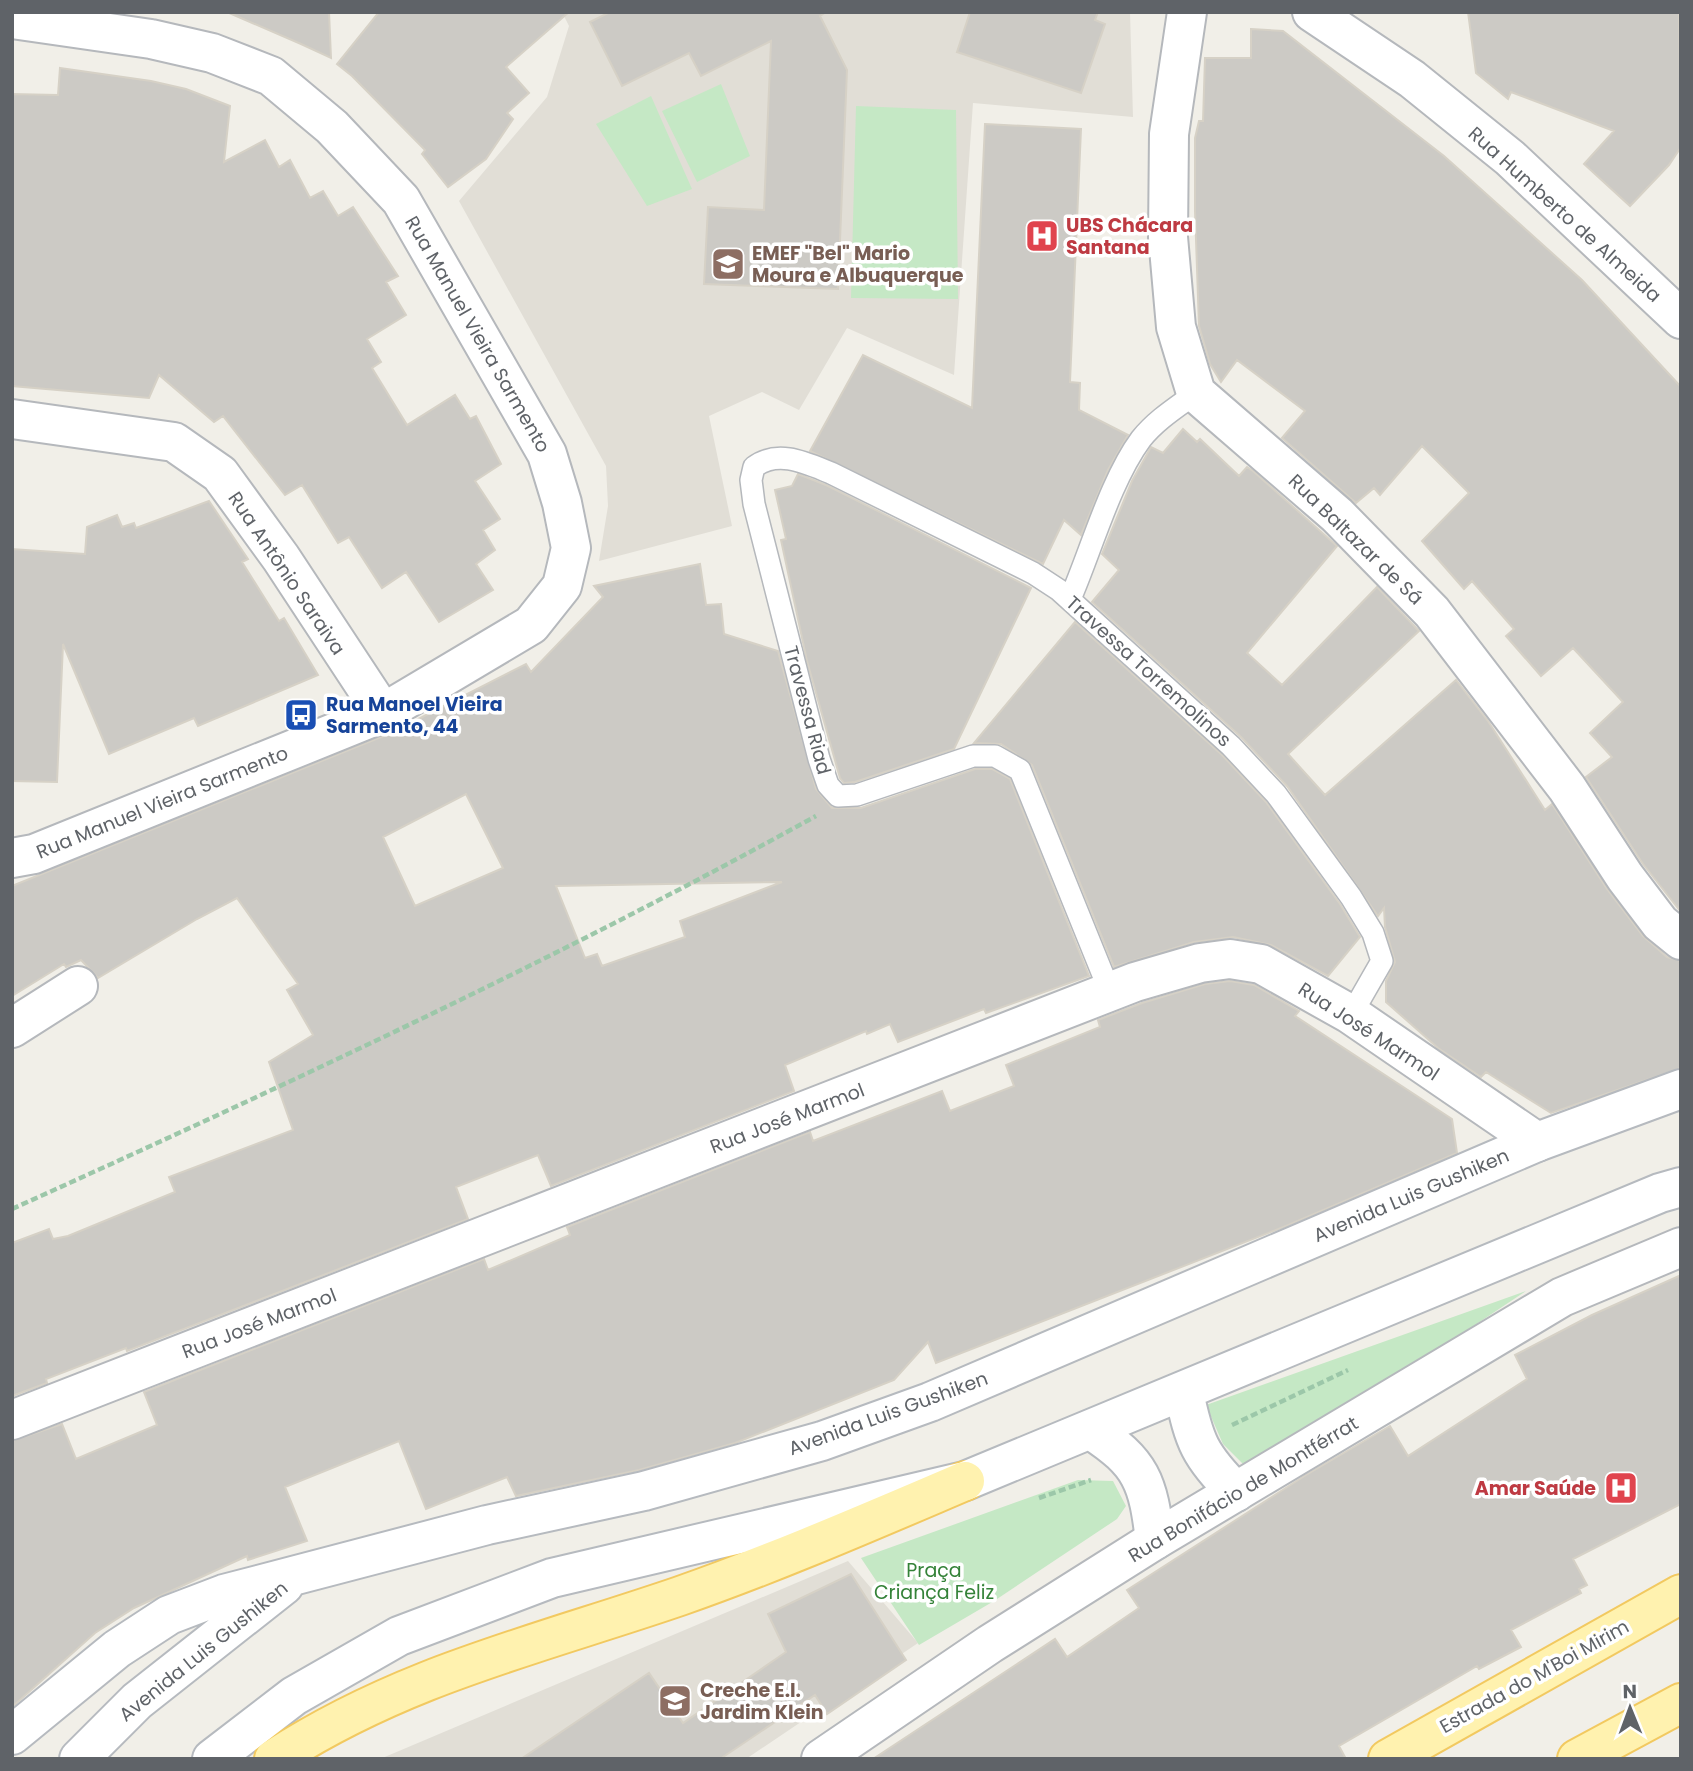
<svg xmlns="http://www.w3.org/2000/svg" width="1693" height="1771" font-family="Poppins,sans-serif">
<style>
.education{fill:#e1ded6}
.green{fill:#c5e8c5}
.building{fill:#cccac5;stroke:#d6d1c6;stroke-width:2;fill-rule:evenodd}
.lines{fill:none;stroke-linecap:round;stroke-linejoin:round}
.lane-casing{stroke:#b5b8bc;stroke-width:24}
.street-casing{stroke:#b5b8bc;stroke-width:42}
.secondary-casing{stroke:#b6babf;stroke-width:42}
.primary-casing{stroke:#f2c960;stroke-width:42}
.path{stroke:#9cc7a9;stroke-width:4.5;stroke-dasharray:7 3.5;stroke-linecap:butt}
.lane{stroke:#fff;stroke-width:21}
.street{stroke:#fff;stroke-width:38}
.secondary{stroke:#fff;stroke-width:38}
.primary{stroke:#fff2af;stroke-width:38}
.labels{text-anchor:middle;stroke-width:7;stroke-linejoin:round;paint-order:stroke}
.street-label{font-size:19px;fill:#5f6368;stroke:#fff}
.health-label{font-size:19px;font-weight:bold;fill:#be3a42;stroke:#fff;text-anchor:start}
.education-label{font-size:19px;font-weight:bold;fill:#785e54;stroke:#fff;text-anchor:start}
.transit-label{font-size:19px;font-weight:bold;fill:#164399;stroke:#fff;text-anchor:start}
.park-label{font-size:19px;fill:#348238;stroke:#fff}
</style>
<rect width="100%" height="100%" fill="#f1efe8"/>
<path class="education" d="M562,12H1130L1133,117L973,103L954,375L847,328L799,410L762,392L709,416L732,526L599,561L608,506L606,466L459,201L547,97L569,26Z
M848,1561L918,1643L746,1759H380Z"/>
<path class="green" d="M721,84L750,156L697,182L662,111Z
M651,96L692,189L647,206L596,124Z
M856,106L956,110L958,299L851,298Z
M1526,1291L1421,1361L1249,1470L1223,1444L1206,1405Z
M1078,1480L1113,1481L1126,1506L1117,1519L994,1601L919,1645L861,1558Z"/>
<path class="building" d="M227,12H329L331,58L301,44Z
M379,12H569L506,67L529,93L507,113L513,119L486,159L448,187L422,154L425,150L352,76L337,64Z
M610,12H826L820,16L847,70L838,289L704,284L708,207L764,210L771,41L701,76L689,53L622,86L590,22Z
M970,12H1098L1095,20L1105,24L1081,93L957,52Z
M1468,12H1679L1681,147L1669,165L1630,206L1584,164L1614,131L1511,92L1508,99L1476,73Z
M1251,29L1283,31L1444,156L1582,280L1681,387V912L1643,864L1586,777L1612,757L1590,733L1623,702L1573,648L1541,676L1506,636L1514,629L1472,581L1464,589L1422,541L1469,493L1422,446L1380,495L1374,488L1356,503L1282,438L1305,411L1237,360L1221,382L1210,364L1199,326L1195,211V138L1199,121H1203L1205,58H1251Z
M60,68L151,81L186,89L230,106L224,162L265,140L279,167L290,160L310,198L323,191L338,216L353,207L398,276L386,282L406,315L367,339L381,362L372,368L407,425L455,395L470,419L476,416L501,464L475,481L500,519L483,530L495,550L476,564L493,590L439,622L406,572L382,588L349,537L338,543L302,485L285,495L223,416L214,422L159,375L149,398L12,386V94L58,95Z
M985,124L1081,129L1070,382L1080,383L1079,410L1128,435L1108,470L1081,535L1064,520L1043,564L810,451L863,355L972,408Z
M1183,429L1197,442L1200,439L1239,476L1247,467L1253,471L1337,546L1247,653L1282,685L1377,587L1419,631L1288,754L1325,795L1456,680L1488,721L1545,810L1552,804L1607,889L1643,936L1667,957L1681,961V1068L1551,1113L1486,1072L1481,1077L1438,1048L1386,1002V981L1395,962L1385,927L1384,908L1378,916L1287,786L1241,737L1092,602L1119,570L1102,554L1132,481L1151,447L1163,453Z
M798,474L826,485L1031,588L954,749L855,782L844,783L840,778L807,661L781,540L786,539L775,490L792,486Z
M209,501L248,559L242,562L279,621L284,618L318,675L198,726L194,718L109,754L63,644L57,782L12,781V549L85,554L87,527L117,515L122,527L134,523L136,528Z
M700,564L706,605L721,604L724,634L778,651L816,789L832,808H861L975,769H992L1010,779L1089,976L986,1013L984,1009L898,1042L890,1024L867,1034L866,1031L785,1065L794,1091L551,1186L538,1155L456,1187L468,1219L127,1351L126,1348L46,1379L47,1383L12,1396V1243L49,1229L53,1239L68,1236L175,1192L169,1177L293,1130L269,1062L313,1035L287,990L298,984L237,898L197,919L98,978L81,960L66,967L64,964L12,996V886L391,733L526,664L531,672L603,597L594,586ZM466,794L503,868L415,906L383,837ZM782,882L680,921L685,937L602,966L597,954L585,958L556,886Z
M1075,622L1222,755L1266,802L1340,904L1360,937L1328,976L1271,945L1233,937L1194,942L1114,967L1032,765L1001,744L974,743Z
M1230,981L1254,985L1299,1011L1295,1016L1452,1119L1457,1153L1286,1226L936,1363L928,1342L894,1380L735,1443L639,1470L516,1496L507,1477L426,1509L399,1441L285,1487L307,1541L248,1560L247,1556L134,1608L95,1633L12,1707V1441L62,1424L76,1459L157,1425L144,1392L484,1259L488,1270L570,1235L567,1227L810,1132L813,1141L942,1091L950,1111L1014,1086L1006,1065L1100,1027L1098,1020L1142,1003L1205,984Z
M1681,1275V1504L1573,1559L1587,1585L1579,1589L1581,1593L1511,1630L1521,1647L1479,1669L1477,1666L1339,1746L1346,1759H873L1055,1639L1067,1657L1139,1608L1127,1590L1306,1475L1390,1426L1408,1456L1527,1379L1515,1355L1592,1315Z
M851,1574L906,1660L827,1714L815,1695L720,1759H521L649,1673L683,1723L786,1652L768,1614Z"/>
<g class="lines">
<defs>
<path id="lane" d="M1070,599C1091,551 1110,481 1141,439C1156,420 1177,407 1196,393
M1110,992L1020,770L995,756H973L857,795L838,796L828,785L819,759L754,504L751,480L754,467C778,449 806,463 831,473L1033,573L1059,590L1231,746L1276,794L1351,897L1373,933L1382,961L1351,1015"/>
<path id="street" d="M1187,12L1169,134L1168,237L1176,327L1196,393L1337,515L1432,612L1567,788L1625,877L1660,923L1681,940
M1312,12L1412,79L1510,158L1681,319
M12,19L151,39L212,53L271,76L332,127L401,200L547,454L562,503L571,548L562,586L531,625L383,713L34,854L12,858
M12,419L174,442L220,474L281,558L383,713
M12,1028L78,986
M12,1420L1135,982L1200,963L1230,959L1261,964L1350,1014L1537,1142
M821,1759L990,1644L1155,1540L1562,1297L1681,1247"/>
<path id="secondary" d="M1184,1392C1194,1442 1200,1456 1236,1492
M1091,1430C1142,1463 1148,1482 1155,1540
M12,1735L117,1649L169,1615L224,1594L487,1525L644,1491L822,1441L930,1402L1537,1142L1681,1089
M79,1759L137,1701L284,1585
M212,1759L294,1696L399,1636L552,1578L965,1481L1660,1193L1681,1187"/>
<path id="primary" d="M274,1759C403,1675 537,1645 680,1596C777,1562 871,1521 965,1481
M1388,1759L1681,1594
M1577,1759L1681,1703"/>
</defs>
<use href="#lane" class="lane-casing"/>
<use href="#street" class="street-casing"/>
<use href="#secondary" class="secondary-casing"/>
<use href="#primary" class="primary-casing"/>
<path class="path" d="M12,1209C284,1086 555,960 816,816
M1232,1425L1348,1370
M1039,1498L1091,1480"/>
<use href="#lane" class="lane"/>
<use href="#street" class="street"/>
<use href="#secondary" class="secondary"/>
<use href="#primary" class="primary"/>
</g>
<defs>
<symbol id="hospital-square" viewBox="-11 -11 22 22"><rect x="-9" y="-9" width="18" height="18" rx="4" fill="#e0444e" stroke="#fff"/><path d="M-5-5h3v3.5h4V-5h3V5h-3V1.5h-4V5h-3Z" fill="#fff"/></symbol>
<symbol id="school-square" viewBox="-11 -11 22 22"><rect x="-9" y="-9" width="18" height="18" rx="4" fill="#8d6e63" stroke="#fff"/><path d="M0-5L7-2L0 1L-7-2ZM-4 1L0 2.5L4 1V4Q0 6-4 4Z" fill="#fff"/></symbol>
<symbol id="bus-square" viewBox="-11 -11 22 22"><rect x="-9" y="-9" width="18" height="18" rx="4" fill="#1a4fb4" stroke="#fff"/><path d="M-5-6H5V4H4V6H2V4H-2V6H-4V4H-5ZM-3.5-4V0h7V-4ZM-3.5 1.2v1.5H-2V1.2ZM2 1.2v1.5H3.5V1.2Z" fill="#fff"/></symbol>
</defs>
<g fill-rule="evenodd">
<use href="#hospital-square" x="1023" y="217" width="38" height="38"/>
<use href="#school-square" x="709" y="245" width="38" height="38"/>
<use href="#bus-square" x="282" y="696" width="38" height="38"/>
<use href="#hospital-square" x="1602" y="1469" width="38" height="38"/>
<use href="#school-square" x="656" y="1682" width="38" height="38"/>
</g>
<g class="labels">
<g class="street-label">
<text transform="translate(1565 214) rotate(42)" y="7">Rua Humberto de Almeida</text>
<text transform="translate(478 334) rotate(60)" y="7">Rua Manuel Vieira Sarmento</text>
<text transform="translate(1356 539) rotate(44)" y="7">Rua Baltazar de Sá</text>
<text transform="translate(287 573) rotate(56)" y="7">Rua Antônio Saraiva</text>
<text transform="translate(1149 671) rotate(42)" y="7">Travessa Torremolinos</text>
<text transform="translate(808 710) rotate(75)" y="7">Travessa Riad</text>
<text transform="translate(162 802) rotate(-22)" y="7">Rua Manuel Vieira Sarmento</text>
<text transform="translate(1369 1031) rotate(33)" y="7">Rua José Marmol</text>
<text transform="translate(787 1118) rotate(-21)" y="7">Rua José Marmol</text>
<text transform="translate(1411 1195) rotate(-23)" y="7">Avenida Luis Gushiken</text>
<text transform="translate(259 1323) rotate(-21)" y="7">Rua José Marmol</text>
<text transform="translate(888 1413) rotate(-20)" y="7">Avenida Luis Gushiken</text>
<text transform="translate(1243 1489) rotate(-31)" y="7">Rua Bonifácio de Montférrat</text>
<text transform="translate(203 1651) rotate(-39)" y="7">Avenida Luis Gushiken</text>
<text transform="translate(1534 1676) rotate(-29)" y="7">Estrada do M'Boi Mirim</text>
</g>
<g class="health-label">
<text x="1066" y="232">UBS Chácara<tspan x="1066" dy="22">Santana</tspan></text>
<text x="1596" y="1495" text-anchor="end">Amar Saúde</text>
</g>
<g class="education-label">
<text x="752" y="260">EMEF "Bel" Mario<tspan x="752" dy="22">Moura e Albuquerque</tspan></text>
<text x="700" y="1697">Creche E.I.<tspan x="700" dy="22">Jardim Klein</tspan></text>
</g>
<g class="transit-label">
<text x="326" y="711">Rua Manoel Vieira<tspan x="326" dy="22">Sarmento, 44</tspan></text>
</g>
<g class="park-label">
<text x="934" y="1577">Praça<tspan x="934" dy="22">Criança Feliz</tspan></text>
</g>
</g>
<rect width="1693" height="1771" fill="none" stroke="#5f6368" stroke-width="28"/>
<g transform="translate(1630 1708) rotate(359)" stroke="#ffffff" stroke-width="5" paint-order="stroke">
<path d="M0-5L12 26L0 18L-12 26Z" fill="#5f6368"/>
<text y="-10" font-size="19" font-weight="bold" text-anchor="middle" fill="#5f6368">N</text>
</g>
</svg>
